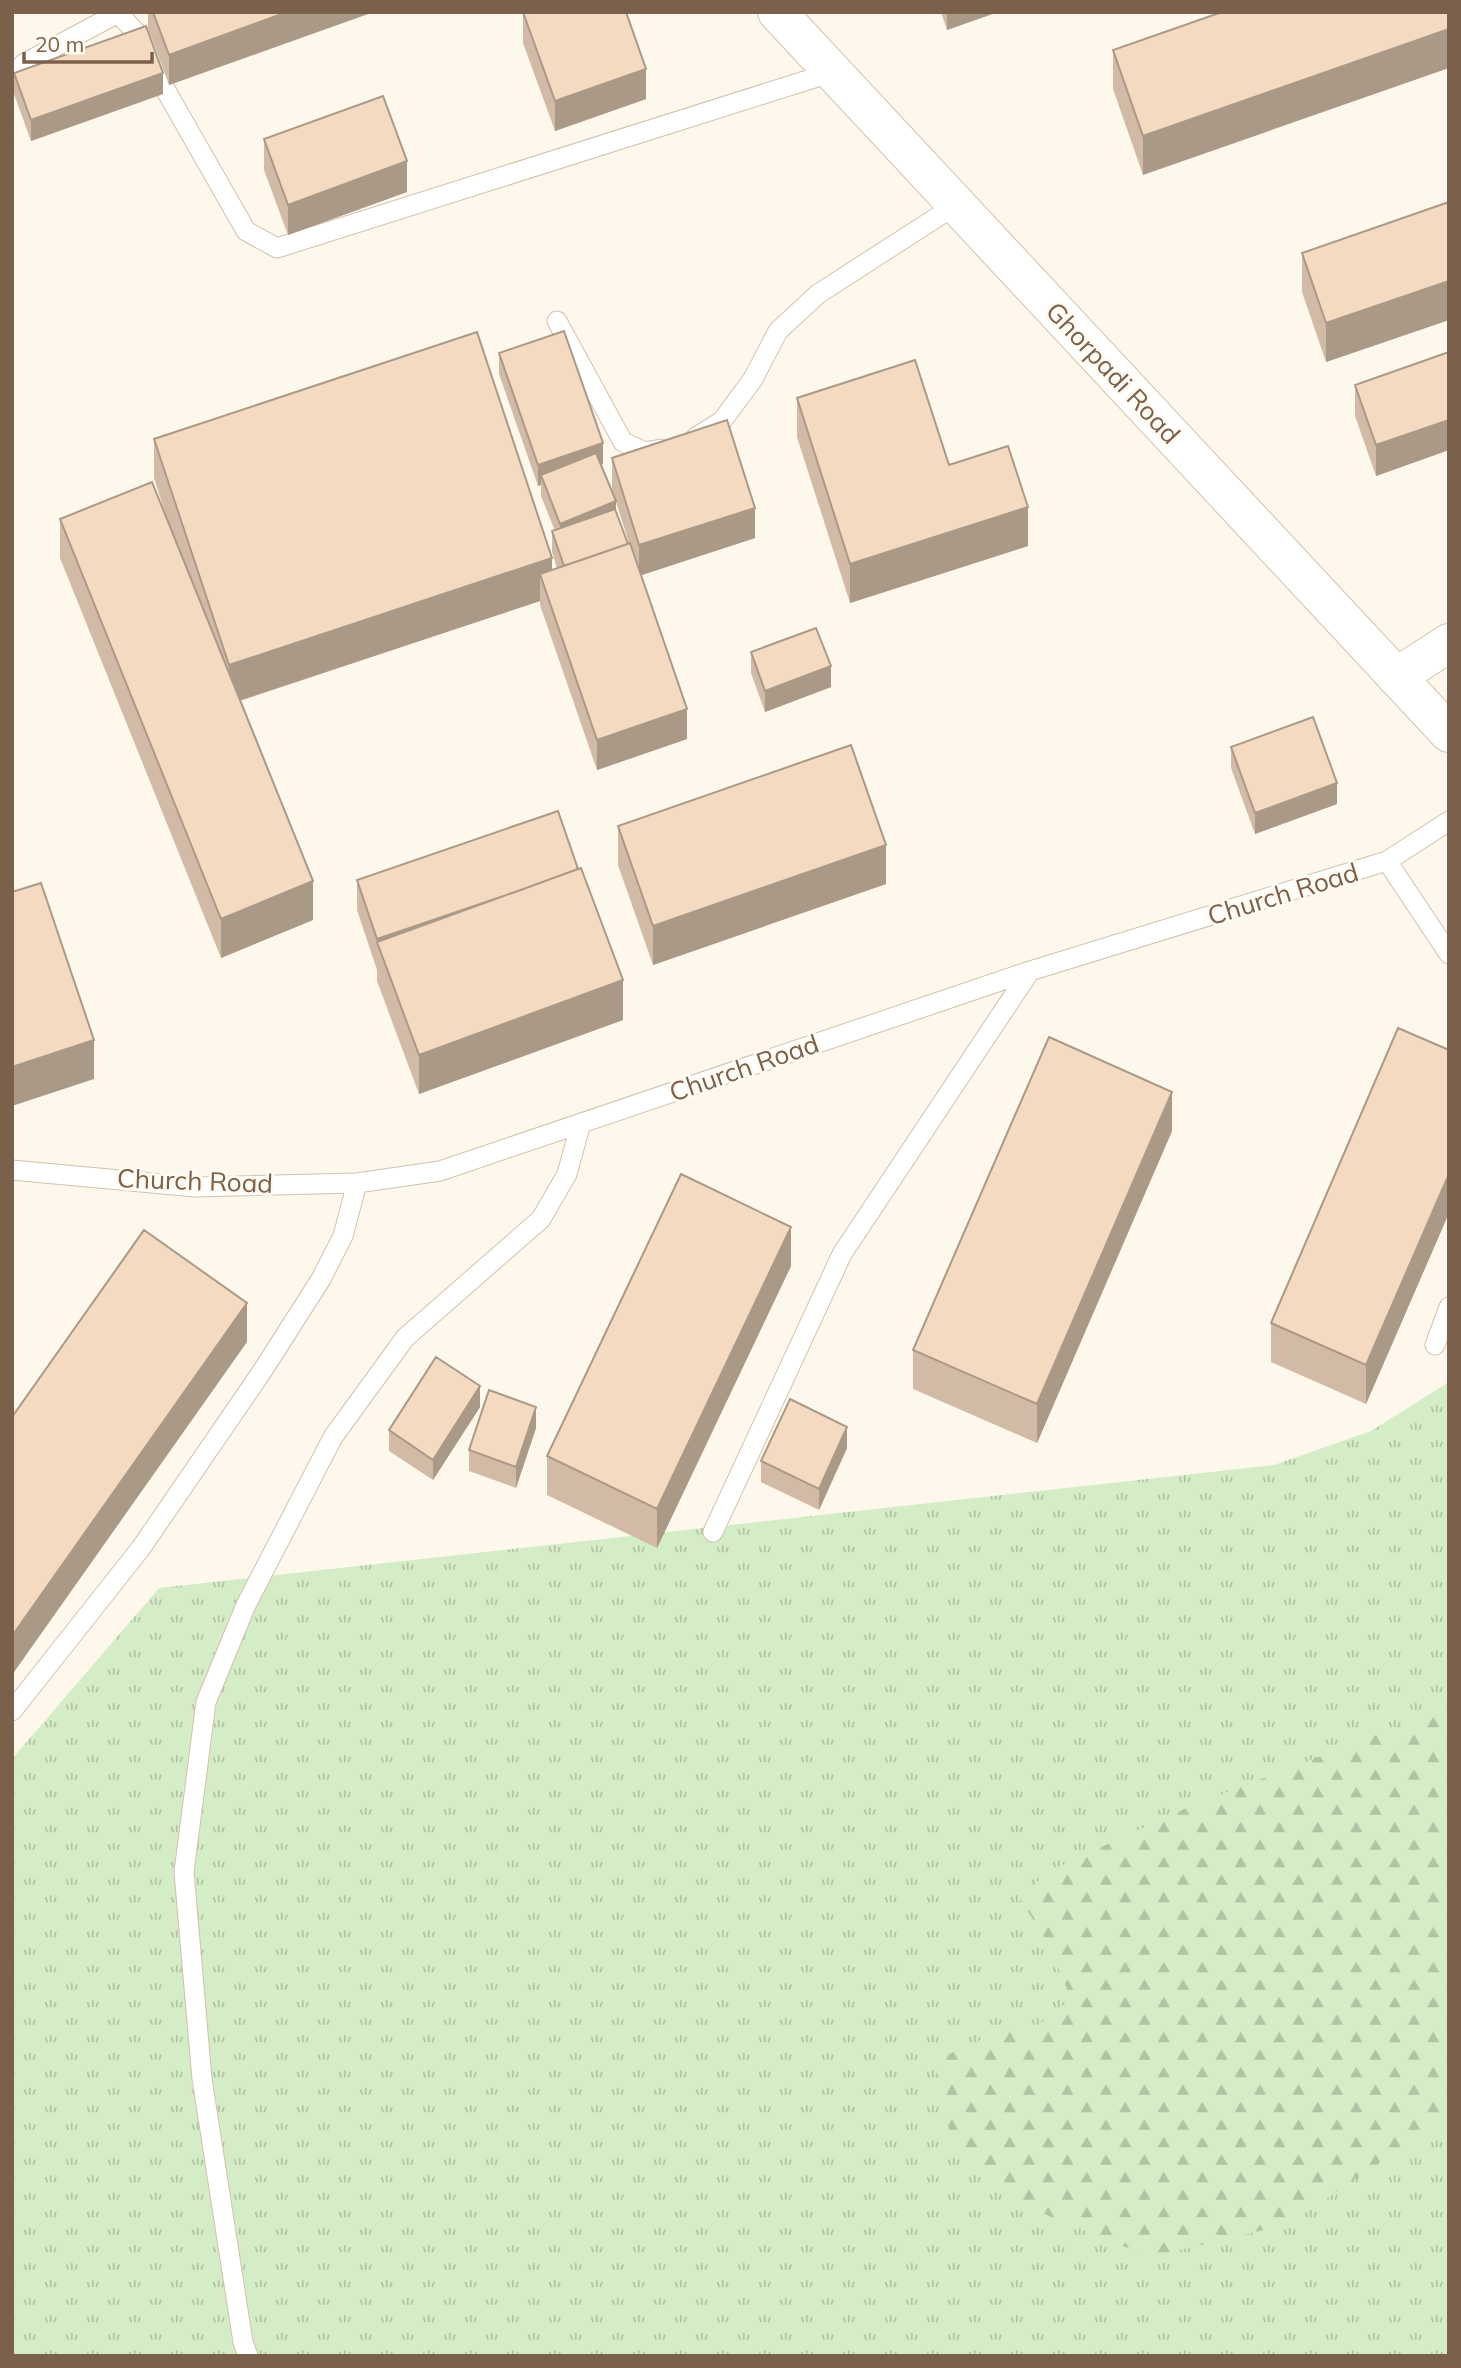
<svg xmlns="http://www.w3.org/2000/svg" width="1461" height="2368" font-family="Mulish,sans-serif">
<style>
.grass{fill:url(#grass-tufts)}
.forest{fill:url(#forest-firs)}
.lines{fill:none;stroke-linecap:round;stroke-linejoin:round}
.service-casing{stroke:#d2c1af;stroke-width:21}
.minor-casing{stroke:#d2c1af;stroke-width:40}
.secondary-casing{stroke:#d5c2ac;stroke-width:40}
.service{stroke:#fff;stroke-width:19}
.minor{stroke:#fff;stroke-width:38}
.secondary{stroke:#fff;stroke-width:38}
.wall{fill:#d2bba6;fill-rule:evenodd}
.shaded-wall{fill:#ab9987}
.building{fill:#f4dac1;stroke:#ab9987;stroke-width:2}
.labels{text-anchor:middle;stroke-width:6;stroke-linejoin:round;paint-order:stroke}
.street-label{font-size:26px;fill:#7b604b;stroke:#fffbf2}
</style>
<defs>
<pattern id="grass-tufts" width="24" height="20" patternUnits="userSpaceOnUse" patternTransform="scale(1.75)"><rect width="24" height="20" fill="#d4edc7"/><path d="M3 7l-1-3M5 7V3M7 7l1-3M15 17l-1-3M17 17v-4M19 17l1-3" fill="none" stroke="#b1c3a4"/></pattern>
<pattern id="forest-firs" width="22" height="20" patternUnits="userSpaceOnUse" patternTransform="scale(1.75)"><rect width="22" height="20" fill="#d4edc7"/><path d="M5 1l3.5 6h-7zM16 11l3.5 6h-7z" fill="#b1c3a4"/></pattern>
</defs>
<rect width="100%" height="100%" fill="#fdf8eb"/>
<path class="grass" d="M1449,1382V2356H12V1759L159,1588L1274,1465L1371,1431Z"/>
<path class="forest" d="M1449,1707V2115L1289,2224L1150,2257L1010,2200L952,2132L936,2100L938,2059L1008,2028L1038,2025L1071,1999L1048,1943L1020,1899L1047,1872L1191,1806Z"/>
<g class="lines">
<defs>
<path id="service" d="M118,13L144,41L165,89L246,231L277,248L833,72
M12,75L25,63L120,12
M557,321L623,442L645,452L661,449
M696,437L722,421L753,379L778,331L818,294L956,205
M1387,861L1449,954
M12,1170L195,1187L357,1183L440,1171L1030,971L1387,861L1449,821
M1435,1345L1449,1307
M713,1532L842,1254L1030,971
M12,1711L141,1548L263,1370L321,1279L343,1236L357,1183
M248,2356L243,2342L202,2079L184,1872L206,1702L246,1605L333,1437L405,1338L541,1219L567,1174L581,1123"/>
<path id="minor" d="M1396,677L1449,643"/>
<path id="secondary" d="M777,12L1449,733"/>
</defs>
<use href="#service" class="service-casing"/>
<use href="#minor" class="minor-casing"/>
<use href="#secondary" class="secondary-casing"/>
<use href="#service" class="service"/>
<use href="#minor" class="minor"/>
<use href="#secondary" class="secondary"/>
</g>
<path class="wall" d="M148,12H371L169,85L148,28Z
M523,12L646,99L555,131L523,43Z
M941,12H998L947,30Z
M1222,12L1143,175L1113,89V50Z
M14,73L163,94L31,141L14,94Z
M264,139L407,192L288,235L264,170Z
M1449,202V320L1326,362L1302,292V253Z
M1449,352V450L1376,476L1355,416V385Z
M499,353L603,464H601L615,498L612,488V458L755,538L641,575L687,739L597,770L540,605V601L240,701L313,920L221,958L60,558V519L169,525L154,478V439L552,570L557,568L552,552V531H555L541,496V485L538,486L499,374ZM616,502L629,543L628,544L616,511Z
M797,398L949,465L1028,546L850,603L797,437Z
M751,652L831,687L765,712L751,673Z
M1231,747L1337,804L1255,834L1231,768Z
M618,826L886,884L653,965L618,865Z
M357,880L623,1020L419,1094L377,981V970L357,910Z
M1449,1050V1213L1366,1404L1271,1362V1323Z
M1172,1131L1037,1443L913,1389V1350Z
M791,1266L657,1548L547,1495V1456Z
M480,1407L433,1480L389,1451V1430Z
M536,1428L516,1488L469,1471V1450Z
M847,1448L819,1510L761,1482V1461Z"/>
<path class="shaded-wall" d="M287,12L371,13L169,85V55Z
M947,12H998L947,30Z
M1449,29V68L1143,175V136Z
M646,69V99L555,131V101Z
M163,73V94L31,141V120Z
M407,161V192L288,235V205Z
M1449,281V320L1326,362V323Z
M1449,420V450L1376,476V445Z
M603,443V464L544,484L541,475V485L538,486V465Z
M616,501V522L560,545V524Z
M1028,507V546L850,603V564Z
M755,508V538L639,576V545Z
M552,558V597L540,574V601L229,704V665Z
M831,666V687L765,712V691Z
M687,709V739L597,770V740Z
M1337,783V804L1255,834V813Z
M886,845V884L653,965V926Z
M578,870L377,942V970V939Z
M313,881V920L221,958V919Z
M623,980V1020L419,1094V1055Z
M94,1040V1079L12,1106V1067Z
M1172,1092V1131L1037,1443V1404Z
M1449,1174V1213L1366,1404V1365Z
M791,1227V1266L657,1548V1509Z
M247,1303V1342L12,1675V1636Z
M480,1386V1407L433,1480V1460Z
M536,1407V1428L516,1488V1467Z
M847,1427V1448L819,1510V1489Z"/>
<path class="building" d="M153,12H287L169,55Z
M523,12H626L646,69L555,101Z
M1222,12H1449V29L1143,136L1113,50Z
M146,26L163,73L31,120L14,73Z
M383,96L407,161L288,205L264,139Z
M1449,202V281L1326,323L1302,253Z
M564,331L603,443L538,465L499,353Z
M477,332L552,558L229,665L154,439Z
M1449,352V420L1376,445L1355,385Z
M915,360L949,465L1008,446L1028,507L850,564L797,398Z
M727,420L755,508L639,545L612,458Z
M596,453L616,501L560,524L541,475Z
M152,482L313,881L221,919L60,519Z
M615,509L628,544L564,566L552,531Z
M630,543L687,709L597,740L540,574Z
M816,628L831,666L765,691L751,652Z
M1313,717L1337,783L1255,813L1231,747Z
M851,745L886,845L653,926L618,826Z
M558,811L578,869L518,891L377,939L357,880Z
M581,868L623,980L419,1055L377,942Z
M41,883L94,1040L12,1067V892Z
M1398,1028L1449,1050V1174L1366,1365L1271,1323Z
M1049,1037L1172,1092L1037,1404L913,1350Z
M681,1174L791,1227L657,1509L547,1456Z
M144,1230L247,1303L12,1636V1417Z
M436,1357L480,1386L433,1460L389,1430Z
M489,1390L536,1407L516,1467L469,1450Z
M790,1399L847,1427L819,1489L761,1461Z"/>
<g class="labels">
<g class="street-label">
<text transform="translate(1113 373) rotate(47)" y="9">Ghorpadi Road</text>
<text transform="translate(1283 894) rotate(-17)" y="9">Church Road</text>
<text transform="translate(744 1068) rotate(-19)" y="9">Church Road</text>
<text transform="translate(195 1181) rotate(2)" y="9">Church Road</text>
</g>
</g>
<rect width="1461" height="2368" fill="none" stroke="#7b604b" stroke-width="28"/>
<path d="M24 52v10h128v-10" fill="none" stroke="#7b604b" stroke-width="3.5"/>
<text x="35" y="52" font-size="21" fill="#7b604b" stroke="#fffbf2" stroke-width="5" paint-order="stroke">20 m</text>
</svg>
